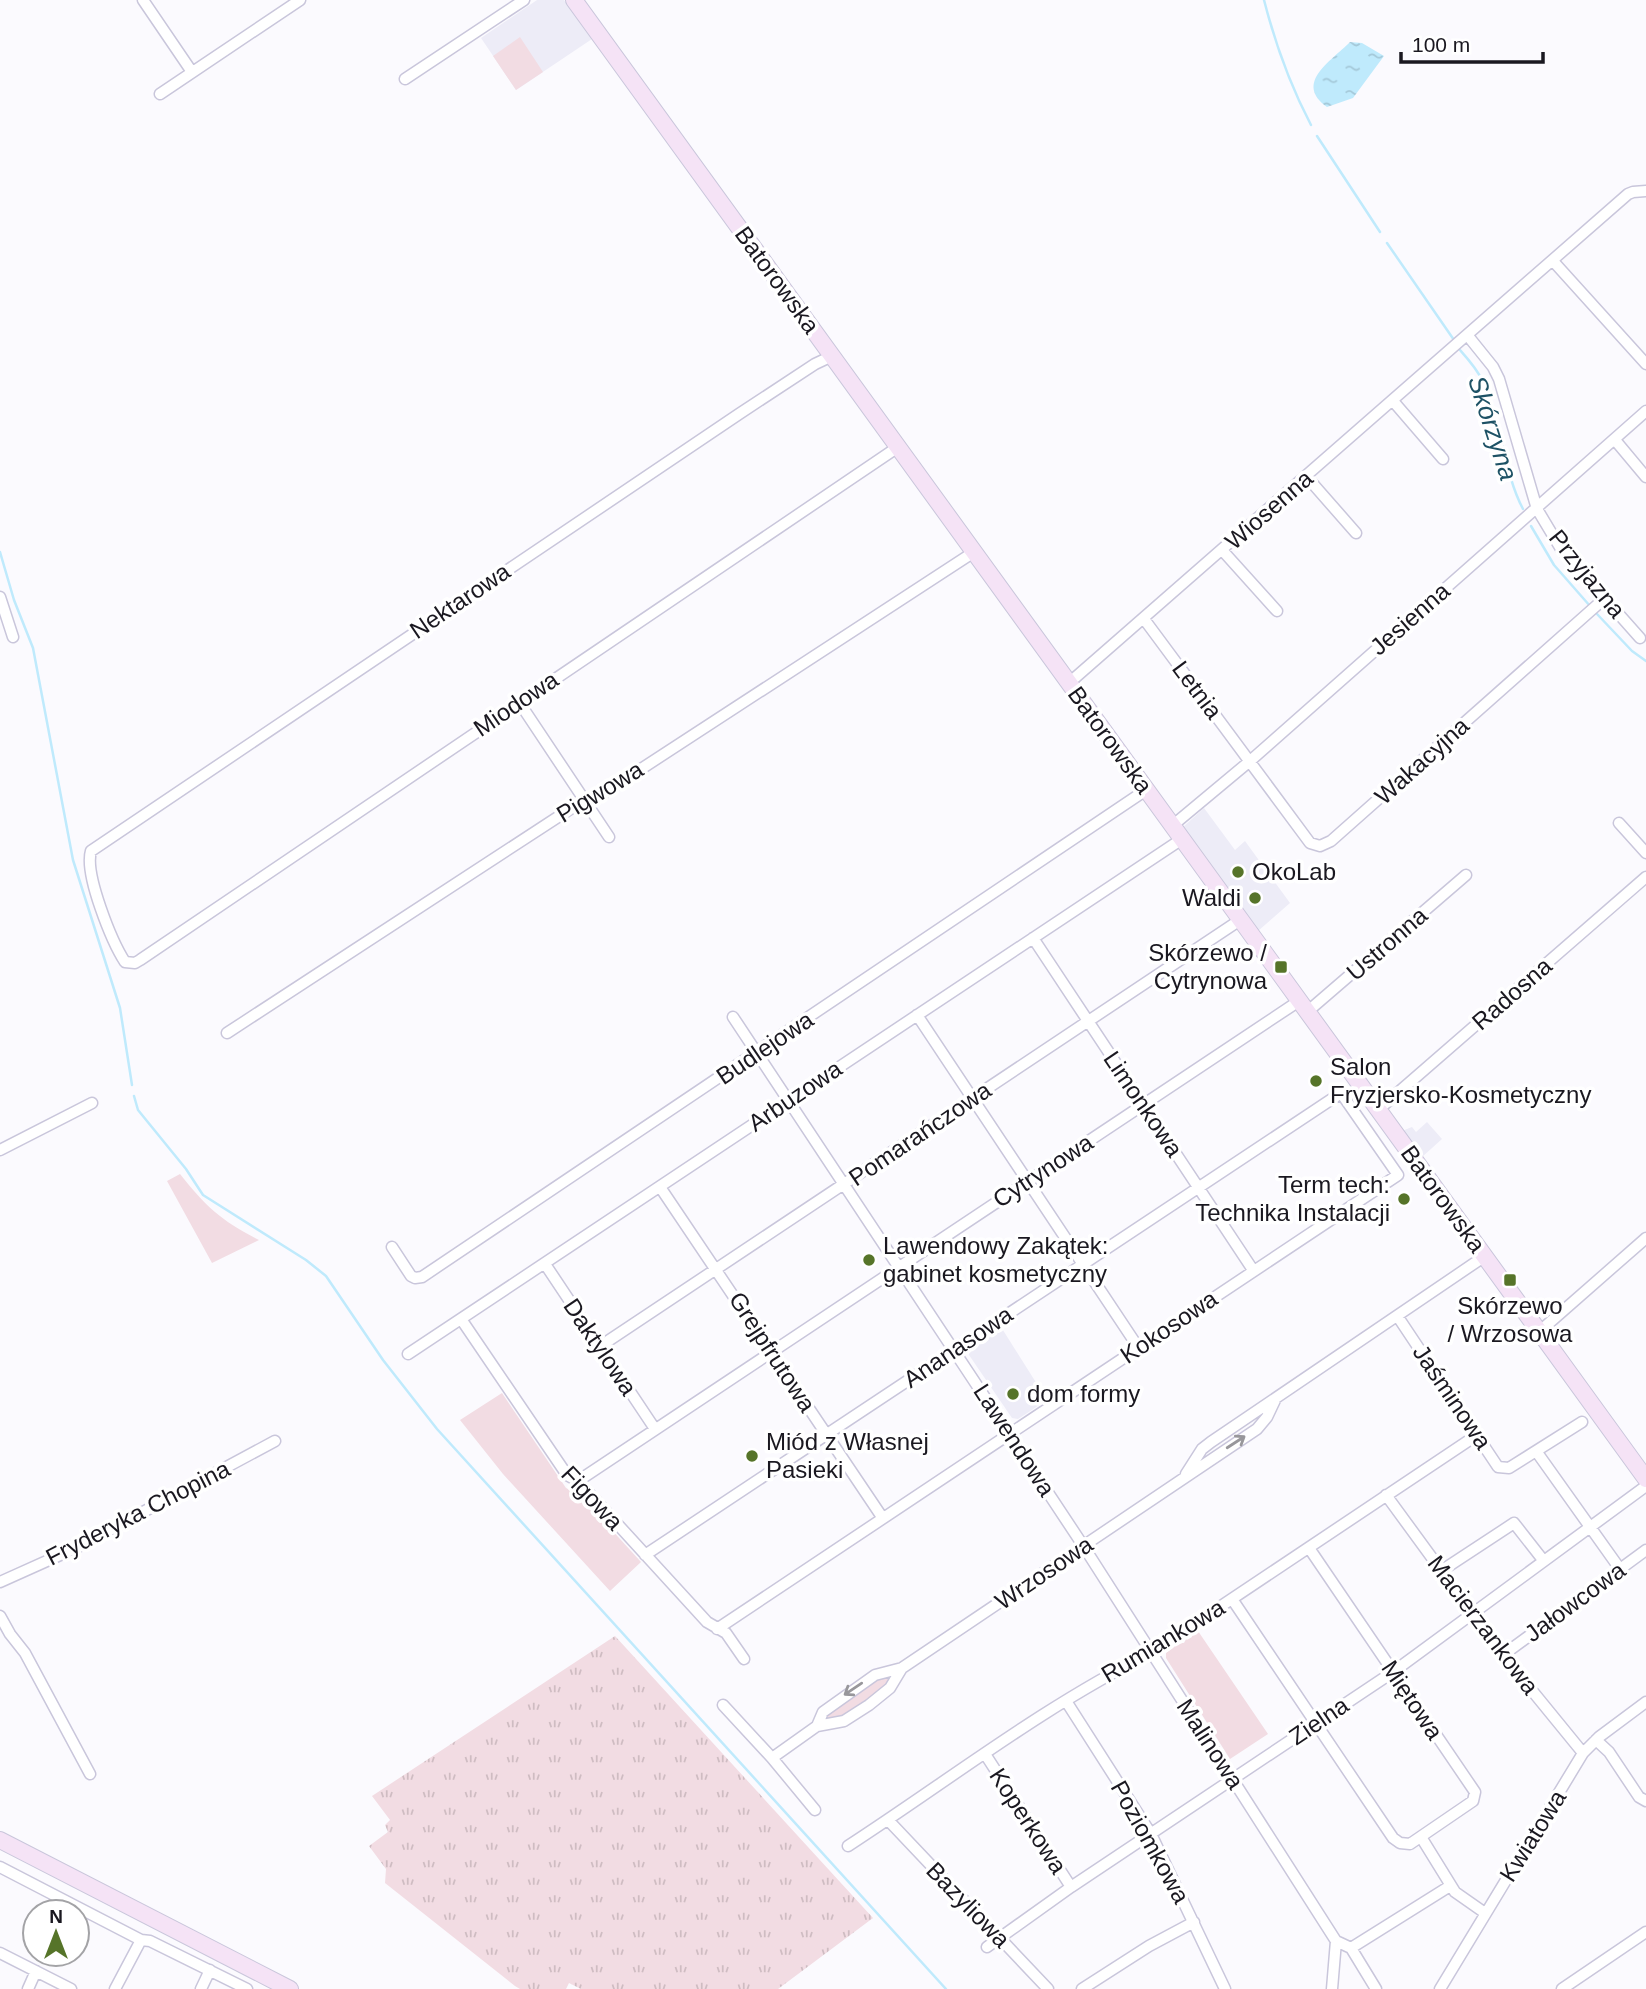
<svg xmlns="http://www.w3.org/2000/svg" width="1646" height="1989" font-family="Arial,sans-serif">
<style>
.built{fill:#edecf7}
.grass{fill:url(#grass-tufts)}
.park{fill:#f2dce3}
.water{fill:url(#water-ripples)}
.lines{fill:none;stroke-linecap:round;stroke-linejoin:round}
.stream{stroke:#bfeafc;stroke-width:2.5}
.street-casing{stroke:#c9c6db;stroke-width:13}
.secondary-casing{stroke:#c9c6db;stroke-width:18}
.street{stroke:#fff;stroke-width:10}
.secondary{stroke:#f5e3f6;stroke-width:16}
.oneway{stroke:#98979b}
.poi-dot{fill:#567429;stroke:#fff;stroke-width:2.5}
.labels{text-anchor:middle;stroke-width:7;stroke-linejoin:round;paint-order:stroke}
.street-label{font-size:24px;fill:#1a1820;stroke:#fff}
.poi-label{font-size:24px;fill:#1a1820;stroke:#fff;text-anchor:start}
.water-label{font-size:26px;font-style:italic;fill:#1e5265;stroke:#fff}
</style>
<defs>
<pattern id="grass-tufts" width="24" height="20" patternUnits="userSpaceOnUse" patternTransform="scale(1.75)"><rect width="24" height="20" fill="#f2dce3"/><path d="M3 7l-1-3M5 7V3M7 7l1-3M15 17l-1-3M17 17v-4M19 17l1-3" fill="none" stroke="#cfbcc2"/></pattern>
<pattern id="water-ripples" width="26" height="14" patternUnits="userSpaceOnUse" patternTransform="scale(1.75)"><rect width="26" height="14" fill="#bfeafc"/><path d="M2 4q2-2 4 0t4 0M15 11q2-2 4 0t4 0" fill="none" stroke="#a4c8d8"/></pattern>
</defs>
<rect width="100%" height="100%" fill="#fbfafe"/>
<path class="built" d="M537,0H564L592,39L516,90L481,38Z
M1204,808L1235,850L1245,841L1290,903L1258,931L1182,828Z
M1427,1122L1442,1139L1422,1157L1402,1131L1412,1127L1416,1132Z
M1001,1327L1047,1400L1018,1419L1012,1418L969,1355V1349Z"/>
<path class="grass" d="M615,1636L873,1918L778,1989H581L569,1983L566,1989H520L515,1986L385,1883L386,1869L369,1846L388,1832L385,1825L390,1820L372,1796Z
M893,1675C876,1699 852,1713 824,1722L822,1719L874,1679Z"/>
<path class="park" d="M520,37L543,72L516,90L493,56Z
M180,1174C206,1207 222,1221 259,1240L212,1263L167,1181Z
M502,1393L566,1488L579,1494L641,1562L610,1591L503,1474L460,1420Z
M1198,1631L1268,1734L1230,1759L1166,1658V1653L1179,1643H1184L1186,1639Z"/>
<path class="water" d="M1350,42L1362,43L1384,56L1353,98L1327,107C1294,83 1330,62 1350,42Z"/>
<g class="lines">
<path class="stream" d="M1264,0C1275,43 1290,85 1311,125
M1317,136L1380,232
M1387,243L1454,340
M1460,350C1468,359 1477,369 1482,380C1503,421 1502,469 1523,509
M1531,526L1554,565L1590,606
M0,552L14,600L33,648L73,860L120,1008L132,1085
M1597,614L1632,651L1646,661
M134,1096L138,1110L186,1169L203,1195L306,1260L326,1276L383,1360L437,1429L946,1989"/>
<defs>
<path id="street" d="M143,0L192,72
M405,79L524,0
M160,94L300,0
M1553,261L1646,364
M1468,336L1493,367L1499,379L1537,509L1561,549L1640,638
M832,356L815,364L739,414L91,851C84,874 112,942 125,962L135,963L140,960L898,447
M1393,401L1443,459
M1615,440L1646,477
M1306,476L1356,533
M1222,550L1277,611
M0,597L13,637
M1144,619L1310,843L1320,846L1331,841L1605,598
M1069,683L1628,194L1633,192L1646,191
M519,702L609,837
M1619,823L1646,853
M1172,826L1250,761L1646,411
M1033,938L1253,1270
M1307,1012L1466,875
M917,1015L1138,1347
M733,1017L1084,1547L1336,1941L1351,1948L1376,1989
M227,1033L584,800L595,799L974,552
M1378,1110L1646,877
M0,1150L92,1103
M660,1187L882,1517
M392,1247L411,1276L415,1278L422,1277L1146,790
M545,1264L655,1429
M1398,1317L1498,1467L1509,1468L1582,1422
M461,1319L567,1475L578,1481L707,1622L726,1633L744,1659
M1540,1331L1646,1238
M599,1347L1240,920
M408,1354L1182,839
M1536,1451L1620,1569
M1186,1474L1202,1449L1211,1442L1485,1256
M578,1481L1299,1001
M1386,1495L1503,1655L1583,1753
M645,1555L1341,1093L1398,1175L717,1629
M1441,1571L1514,1523L1543,1560
M0,1582L78,1547L275,1441
M1232,1599L1393,1838L1400,1843L1410,1844L1473,1801L1475,1792L1309,1548
M0,1616L10,1634L25,1653L90,1774
M1503,1655L1646,1550
M1066,1701L1151,1834L1225,1989
M723,1705L772,1758L815,1810
M817,1726L823,1712L875,1675L902,1668L1257,1429L1267,1417L1276,1398
M1596,1740L1609,1752L1639,1797L1646,1801
M985,1754L1071,1887
M772,1758L817,1726L844,1721L869,1705L890,1688L902,1668
M888,1820L1048,1989
M1421,1837L1455,1892L1485,1913
M848,1846C948,1781 1044,1706 1151,1653L1477,1435
M0,1867L141,1940L150,1941L247,1989
M987,1947L1071,1887L1393,1672L1646,1486
M1351,1948L1450,1886
M0,1953L71,1989
M28,1989L36,1971
M115,1989L141,1940
M201,1989L210,1970
M1082,1989L1149,1946L1194,1922
M1332,1989L1336,1941
M1440,1989L1583,1753L1599,1737L1646,1702
M1562,1989L1646,1932"/>
<path id="secondary" d="M574,0L1646,1479
M0,1840L290,1989"/>
</defs>
<use href="#street" class="street-casing"/>
<use href="#secondary" class="secondary-casing"/>
<use href="#street" class="street"/>
<use href="#secondary" class="secondary"/>
</g>
<defs><path id="oneway-shaft" d="M-6 0H5M1.5-3L5.5 0L1.5 3" fill="none" stroke-width="1.6" stroke-linecap="round" stroke-linejoin="round" transform="scale(1.75)"/></defs>
<g class="oneway">
<use href="#oneway-shaft" transform="translate(1236 1442) rotate(-33)"/>
<use href="#oneway-shaft" transform="translate(853 1689) rotate(146)"/>
</g>
<g class="poi-dot">
<circle cx="1238" cy="872" r="7"/>
<circle cx="1255" cy="898" r="7"/>
<rect x="1274" y="960" width="14" height="14" rx="3.5"/>
<circle cx="1316" cy="1081" r="7"/>
<circle cx="1404" cy="1199" r="7"/>
<circle cx="869" cy="1260" r="7"/>
<rect x="1503" y="1273" width="14" height="14" rx="3.5"/>
<circle cx="1013" cy="1394" r="7"/>
<circle cx="752" cy="1456" r="7"/>
</g>
<g class="labels">
<g class="street-label">
<text transform="translate(777 280) rotate(54)" y="8">Batorowska</text>
<text transform="translate(1269 510) rotate(-41)" y="8">Wiosenna</text>
<text transform="translate(1587 574) rotate(51)" y="8">Przyjazna</text>
<text transform="translate(460 601) rotate(-34)" y="8">Nektarowa</text>
<text transform="translate(1410 619) rotate(-41)" y="8">Jesienna</text>
<text transform="translate(1197 690) rotate(53)" y="8">Letnia</text>
<text transform="translate(516 704) rotate(-34)" y="8">Miodowa</text>
<text transform="translate(1110 740) rotate(54)" y="8">Batorowska</text>
<text transform="translate(1422 761) rotate(-42)" y="8">Wakacyjna</text>
<text transform="translate(600 792) rotate(-31)" y="8">Pigwowa</text>
<text transform="translate(1387 944) rotate(-41)" y="8">Ustronna</text>
<text transform="translate(1512 994) rotate(-41)" y="8">Radosna</text>
<text transform="translate(765 1048) rotate(-34)" y="8">Budlejowa</text>
<text transform="translate(795 1096) rotate(-34)" y="8">Arbuzowa</text>
<text transform="translate(1143 1104) rotate(56)" y="8">Limonkowa</text>
<text transform="translate(920 1134) rotate(-34)" y="8">Pomarańczowa</text>
<text transform="translate(1043 1171) rotate(-33)" y="8">Cytrynowa</text>
<text transform="translate(1443 1199) rotate(54)" y="8">Batorowska</text>
<text transform="translate(1169 1327) rotate(-34)" y="8">Kokosowa</text>
<text transform="translate(600 1347) rotate(56)" y="8">Daktylowa</text>
<text transform="translate(958 1347) rotate(-34)" y="8">Ananasowa</text>
<text transform="translate(772 1352) rotate(57)" y="8">Grejpfrutowa</text>
<text transform="translate(1452 1397) rotate(56)" y="8">Jaśminowa</text>
<text transform="translate(1014 1440) rotate(57)" y="8">Lawendowa</text>
<text transform="translate(592 1498) rotate(47)" y="8">Figowa</text>
<text transform="translate(138 1513) rotate(-27)" y="8">Fryderyka Chopina</text>
<text transform="translate(1044 1573) rotate(-34)" y="8">Wrzosowa</text>
<text transform="translate(1575 1602) rotate(-36)" y="8">Jałowcowa</text>
<text transform="translate(1483 1625) rotate(53)" y="8">Macierzankowa</text>
<text transform="translate(1163 1641) rotate(-31)" y="8">Rumiankowa</text>
<text transform="translate(1412 1700) rotate(56)" y="8">Miętowa</text>
<text transform="translate(1319 1721) rotate(-34)" y="8">Zielna</text>
<text transform="translate(1210 1744) rotate(57)" y="8">Malinowa</text>
<text transform="translate(1028 1821) rotate(57)" y="8">Koperkowa</text>
<text transform="translate(1533 1836) rotate(-58)" y="8">Kwiatowa</text>
<text transform="translate(1150 1842) rotate(61)" y="8">Poziomkowa</text>
<text transform="translate(968 1905) rotate(46)" y="8">Bazyliowa</text>
</g>
<g class="poi-label">
<text x="1252" y="880">OkoLab</text>
<text x="1241" y="906" text-anchor="end">Waldi</text>
<text x="1267" y="961" text-anchor="end">Skórzewo /<tspan x="1267" dy="28">Cytrynowa</tspan></text>
<text x="1330" y="1075">Salon<tspan x="1330" dy="28">Fryzjersko-Kosmetyczny</tspan></text>
<text x="1390" y="1193" text-anchor="end">Term tech:<tspan x="1390" dy="28">Technika Instalacji</tspan></text>
<text x="883" y="1254">Lawendowy Zakątek:<tspan x="883" dy="28">gabinet kosmetyczny</tspan></text>
<text x="1510" y="1314" text-anchor="middle">Skórzewo<tspan x="1510" dy="28">/ Wrzosowa</tspan></text>
<text x="1027" y="1402">dom formy</text>
<text x="766" y="1450">Miód z Własnej<tspan x="766" dy="28">Pasieki</tspan></text>
</g>
<g class="water-label">
<text transform="translate(1493 428) rotate(72)" y="9">Skórzyna</text>
</g>
</g>
<g transform="translate(56 1933)"><circle r="33" fill="#ffffff" stroke="#a3a3a6" stroke-width="2"/>
<path d="M0-5L12 26L0 18L-12 26Z" fill="#567429"/>
<text y="-10" font-size="19" font-weight="bold" text-anchor="middle" fill="#1a1820">N</text>
</g>
<path d="M1401 52v10h142v-10" fill="none" stroke="#1a1820" stroke-width="3.5"/>
<text x="1412" y="52" font-size="21" fill="#1a1820" stroke="#ffffff" stroke-width="5" paint-order="stroke">100 m</text>
</svg>
